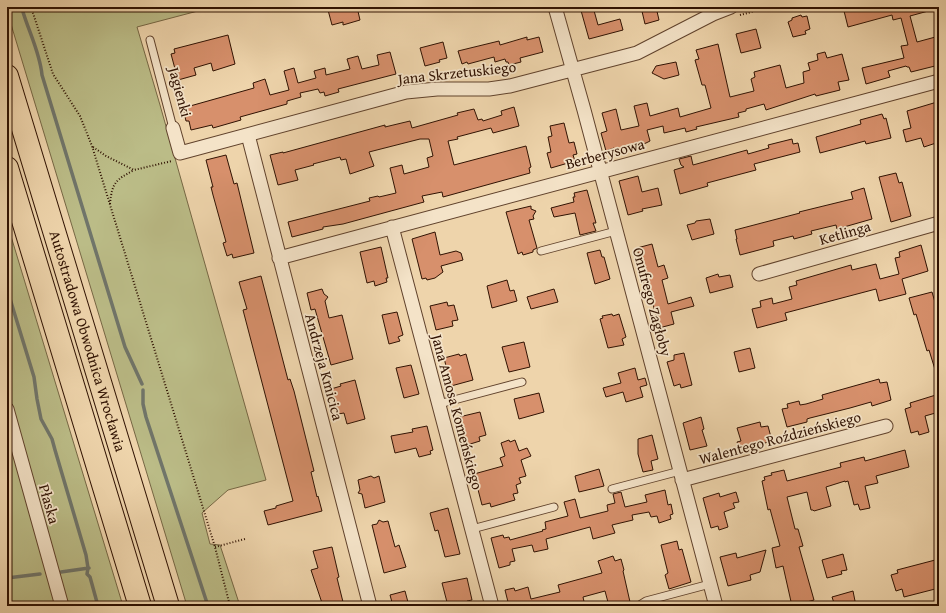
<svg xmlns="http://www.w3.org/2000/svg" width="946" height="613" font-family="'Gentium Book Plus',serif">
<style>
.green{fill:#bbbc87;stroke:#766744}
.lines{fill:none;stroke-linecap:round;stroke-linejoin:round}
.stream{stroke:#70756a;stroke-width:3.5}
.building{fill:#d7906c;stroke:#301202}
.lane-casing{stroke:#60422c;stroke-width:9}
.street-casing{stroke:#60422c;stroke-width:15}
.highway-casing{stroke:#301202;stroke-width:24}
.path{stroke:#301202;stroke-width:2;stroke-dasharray:1 2;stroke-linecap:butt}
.lane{stroke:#f4e3c8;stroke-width:7}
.street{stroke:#f4e3c8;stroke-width:13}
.highway{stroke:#eed4ab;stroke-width:22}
.labels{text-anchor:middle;stroke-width:3.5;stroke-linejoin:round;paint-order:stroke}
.street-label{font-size:15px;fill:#301202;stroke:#f4e3c8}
</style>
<rect width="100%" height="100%" fill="#eed4ab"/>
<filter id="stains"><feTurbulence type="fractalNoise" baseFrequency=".005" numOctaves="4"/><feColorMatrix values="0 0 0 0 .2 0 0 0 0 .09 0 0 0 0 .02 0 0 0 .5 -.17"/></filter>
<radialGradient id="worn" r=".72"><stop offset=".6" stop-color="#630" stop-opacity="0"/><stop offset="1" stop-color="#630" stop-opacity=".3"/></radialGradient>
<path class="green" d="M7,7H213L137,27L160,105L266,480L228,490L202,513L210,544L220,545L240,606H187L7,11Z
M7,223L123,606H68L24,454L7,390Z
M7,432L56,606H7Z"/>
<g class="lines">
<path class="stream" d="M24,7L23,12C29,32 40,53 42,75L125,347L142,384
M7,289L34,377L37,399L41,419L52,439L55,450L86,555L88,568L87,574L90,577L98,606
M143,390V404L146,417L208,606
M61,572L89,568
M7,578L40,574"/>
</g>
<path class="building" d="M339,7H357L360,20L343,25V22L332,25L328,10Z
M580,7H593L598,25L620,19L623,30L589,39Z
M641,7H656L659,20L645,24Z
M843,7H931L932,10L910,16L917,42L939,36V65L911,72L909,67H907L906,66L888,71L890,77L866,84L862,68L904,58L901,46L908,45L901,18L893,20L892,15L848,27Z
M801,15L802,17L807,16L810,29L805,31L806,34L793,37L788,22L792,20V18Z
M756,29L761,48L741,53L736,34Z
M228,35L235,64L213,71L211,63L194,68L196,75L178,80L171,54L175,53L174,49Z
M527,37V40L539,37L543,52L520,58L521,62L509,65L508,62H506L505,59L495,62L494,57L468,64L467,62L462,64L458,51L499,41L500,45Z
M443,42L447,58L439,60L440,62L425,66L420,48Z
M718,44L730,97L754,91L751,79L755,77L754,72L780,65L786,88L804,83L803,72L810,70L808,63L818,60L817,54L825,52L827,58L842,54L849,80L838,82L840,90L816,96L815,94L766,110L764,104L746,109V111L738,113L739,117L696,127L697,129L686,132L685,128L664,133L663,126L647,130L650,141L646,143L638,146L637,144L615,151L614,148L606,151L601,133L607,131L602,113L616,109L621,130L639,126L634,106L647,103L650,116L678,108L680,117L711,108L705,85H702L695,60L699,59L696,50Z
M390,52L396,74L338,89L339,92L325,96L324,92L320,93L318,89L300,93L301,97L287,101V104L240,117L241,120L213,128L212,125L191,130L189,121H186L183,108L254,88L253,83L265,79L270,95L289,90L284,71L294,68L298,83L316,78L314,71L325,68L326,75L350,69L347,59L358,56L362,69L379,65L377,55Z
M676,62L679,75L664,79L652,73L656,66Z
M937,102L939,110V142L924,147L921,138L906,142L903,130L911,128L907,111Z
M514,107L519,126L493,133L491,128L457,137L458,139L448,141L454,165L526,146L531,167L529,168L530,173L443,197L442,192L422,196L424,202L343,224L323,227V229L292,237L288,222L370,201L369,198L378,196L379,197L396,193L390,168L402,165L404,174L429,167L427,158L433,156L429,139H420L369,152L374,166L350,174L346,159L341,160L340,157L313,164L314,165L295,170L298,180L278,185L270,155L283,152V153L385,125V127L410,121L412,128L458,115L457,113L474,109L478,120L482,119L483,121L502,115L501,111Z
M882,114L884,119L886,118L891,138L866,144L865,141L820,153L816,137L861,124L860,120Z
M564,123L569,143L574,142L577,154L573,155L575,161L551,168L547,153L551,152L548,137L552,136L550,126Z
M792,139L793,144L798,143L800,152L754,164L756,170L707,183L708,186L680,194L674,170L684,167L681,165L679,159L691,156L693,165L747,150L748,154L769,148L768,145Z
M226,155L234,184L237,183L254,253L233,258L232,254L227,256L223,243L226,242L213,195L211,187H213L206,160Z
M896,173L899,183L902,182L911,216L891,222L879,177Z
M638,176L642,192L658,188L662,205L642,209L643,211L628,215L619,181Z
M864,188L872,219L837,229L836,225L811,231L812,234L794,239L793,236L773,241L774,246L740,255L736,239H737L735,230L800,213L799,212L848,200L853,199L851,192Z
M587,190L596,223H593L596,231L580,235L575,213L554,217L551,208L574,202L573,197H575L574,193Z
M531,206V209L536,211L533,216L534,219L529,220L537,248L533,250V252L523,255L522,252L518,254L506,212Z
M710,219L714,234L692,240L687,225L695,223L696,221Z
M435,232L440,255L456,251L461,253L463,260L441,266L443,272L435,278L427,280L426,278L422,279L412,239Z
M652,244L658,267L664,265L668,278L662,280L668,304L691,297L694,306L671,312L674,324L659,328L648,284L644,285L640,272L643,271L637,248Z
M921,245L928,271L902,279L906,294L879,301L876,289L785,313L787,320L757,328L752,309L761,307L760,301L772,298L773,304L792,299L789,287L797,285L796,281L851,265L852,270L876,264L880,279L899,274L895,258L900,257L899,252Z
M381,247L388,278H386L387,282L375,286L374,281L367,283L360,252Z
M600,250L602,257H604L610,279L595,284L587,253Z
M718,274L719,277L730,275L733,287L710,293L706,278Z
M261,276L288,380L290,379L294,391L314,471L311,472L317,497L318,496L322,511L268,525L264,511L276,508V506L293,501L243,310L247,309L239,282Z
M507,280L510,291L514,290L517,301L492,308L487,286Z
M322,289L324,294L328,297L325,301L329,318L342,315L353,359L331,365L315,309L311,310L307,293Z
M554,289L558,302L531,309L527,297Z
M932,292L939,316V376H937L929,350L927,351L916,314L914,315L909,298Z
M447,302L448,306L454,305L458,320L452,321L453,326L436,330L430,306Z
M397,312L403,335L398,337L400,341L389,344L382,315Z
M612,314L613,316L619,314L626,337L622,339L624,345L608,348L600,319L603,318L602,316Z
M524,342L530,367L509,372L502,347Z
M750,348L755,368L739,372L734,352Z
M684,353L692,385L681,388L680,384L674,386L667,362L674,360V355Z
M459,354L460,356L466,354L473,380L451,386L444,358Z
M411,365L419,394L404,398L396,368Z
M635,368L638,380L645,378L647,385L640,387L643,397L626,402L623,392L606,397L603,388L621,383L618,373Z
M879,379L880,383L887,382L891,400L872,406L871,402L850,408L810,418L807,419V422L787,427L782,409L788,408L787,404L799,401L800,405L806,404L823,399L822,395Z
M355,380L365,419L347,424L344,413L338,414L331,389L341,386L340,384Z
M539,393L544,412L519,419L514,399Z
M939,394V412L925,416L929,432L919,435L918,431L911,433L905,409L911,407L910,403Z
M480,412L486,435L479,437L480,441L467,445L459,417Z
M701,417L704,429L702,430L707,446L690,450L683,423Z
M760,422L761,427L768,426L772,441L740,450L737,442L741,441L737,428Z
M427,426L433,450L430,451L431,454L419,457L416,448L395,453L391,436L413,432L412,429Z
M652,435L658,459L651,461L653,470L643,472L638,454V439Z
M509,440L510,442L515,440L519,451L527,448L531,456L521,460L526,476L519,478L521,483L516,485L518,493L513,494L515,500L491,507L490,503L482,505L474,474L503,466L500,458L505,456L501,443Z
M905,450L909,467L876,476L878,483L865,486L870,508L860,510L858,504L854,505L848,481L845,482V481L826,487L831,506L814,511L813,510H811L807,492L787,497L795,529H798L803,546L799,547L814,600L792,606L783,566L776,568L772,548L780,546L770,509L768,510L762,481L765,480L764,477L772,475L771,473L784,470L787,481L841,467L840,463L864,457L865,461Z
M599,469L604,486L579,492L575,476Z
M371,476L374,478L379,476L385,502L365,508L362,494L358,493L360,490L358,480Z
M665,490L668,505L671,504L673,514L670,515L671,519L659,523L657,516L651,517L649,512L632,515L633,520L612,525L615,533L593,539L590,527L546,539L548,549L534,552L532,545L512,549L515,561L510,562V565L499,568L491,538L503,535L504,538L509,537L510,540L543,531L542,530L546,529L545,522L568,516L564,502L575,499L580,518L608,511L607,505L615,503L613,494L621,492L625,507L647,502L645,495Z
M736,492L739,502L733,503L735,508L724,512L728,527L719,530L718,526L711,528L703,498L719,493L720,497Z
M448,508L460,554L445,557L438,530L435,531L430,513Z
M379,520L383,522L388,521L395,547L399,545L406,567L384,573L372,525L377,524Z
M677,541L679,550L682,549L691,582L669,589L665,575L668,573L661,545Z
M332,547L339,577L337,578L344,606H323L311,570L318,568L313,551Z
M766,550L760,572L750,575L751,580L728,586L720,557L736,553L737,558Z
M843,554L847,570L841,571L842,574L827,578L822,560Z
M613,556L615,561L621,559L624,570L623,571L630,602L609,606L605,591L583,597L585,606H509L505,590L514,588L515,591L528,587L531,599L560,592L558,585L602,573L598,561Z
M939,559V588L904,597L902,589L896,591L891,575L898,573L897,570Z
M467,578L472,600L467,601L468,604L459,606H448L442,583Z
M405,591L409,606H393L390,595Z
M853,591L856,606H835L832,597Z"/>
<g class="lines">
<defs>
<path id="lane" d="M150,40L173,128
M541,251L616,231
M439,404L522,382
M612,489L680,471
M472,529L554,507
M638,606L646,601L710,584"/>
<path id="street" d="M555,7L584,110L716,606
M173,128L180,153L406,92L437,89H489L510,86L637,53L713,14L731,7
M248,135L370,606
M392,227L492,606
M279,258L939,81
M759,274L939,223
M7,409L62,606
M682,480L886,426"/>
<g id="highway">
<path id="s1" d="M7,76L168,606"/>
<path d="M7,168L140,606"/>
</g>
</defs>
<use href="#lane" class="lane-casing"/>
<use href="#street" class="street-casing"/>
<use href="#highway" class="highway-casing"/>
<path class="path" d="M31,7L53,74L80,116L92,146L215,547L230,606
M740,15L770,7
M93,147L106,156L134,170L172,161
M110,204C112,182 116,180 134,170
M215,547L245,539"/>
<use href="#lane" class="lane"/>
<use href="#street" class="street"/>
<use href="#highway" class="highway"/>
</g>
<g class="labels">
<g class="street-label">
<text transform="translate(457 73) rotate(-6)" y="5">Jana Skrzetuskiego</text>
<text transform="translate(180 92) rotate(75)" y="5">Jagienki</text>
<text transform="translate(605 154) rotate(-15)" y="5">Berberysowa</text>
<text transform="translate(845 233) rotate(-16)" y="5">Ketlinga</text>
<text transform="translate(652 302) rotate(75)" y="5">Onufrego Zagłoby</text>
<text dy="5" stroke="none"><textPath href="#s1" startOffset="277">Autostradowa Obwodnica Wrocławia</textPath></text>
<text transform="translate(324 367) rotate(75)" y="5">Andrzeja Kmicica</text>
<text transform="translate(457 412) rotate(75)" y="5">Jana Amosa Komeńskiego</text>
<text transform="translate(780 438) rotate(-15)" y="5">Walentego Roździeńskiego</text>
<text transform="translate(49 504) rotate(74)" y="5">Płaska</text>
</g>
</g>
<rect width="946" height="613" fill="none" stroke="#eed4ab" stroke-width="24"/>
<rect x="8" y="8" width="930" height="597" fill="none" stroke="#301202" stroke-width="2"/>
<rect x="12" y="12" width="922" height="589" fill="none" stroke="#301202"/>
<rect width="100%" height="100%" filter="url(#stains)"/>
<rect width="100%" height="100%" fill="url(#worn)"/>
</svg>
